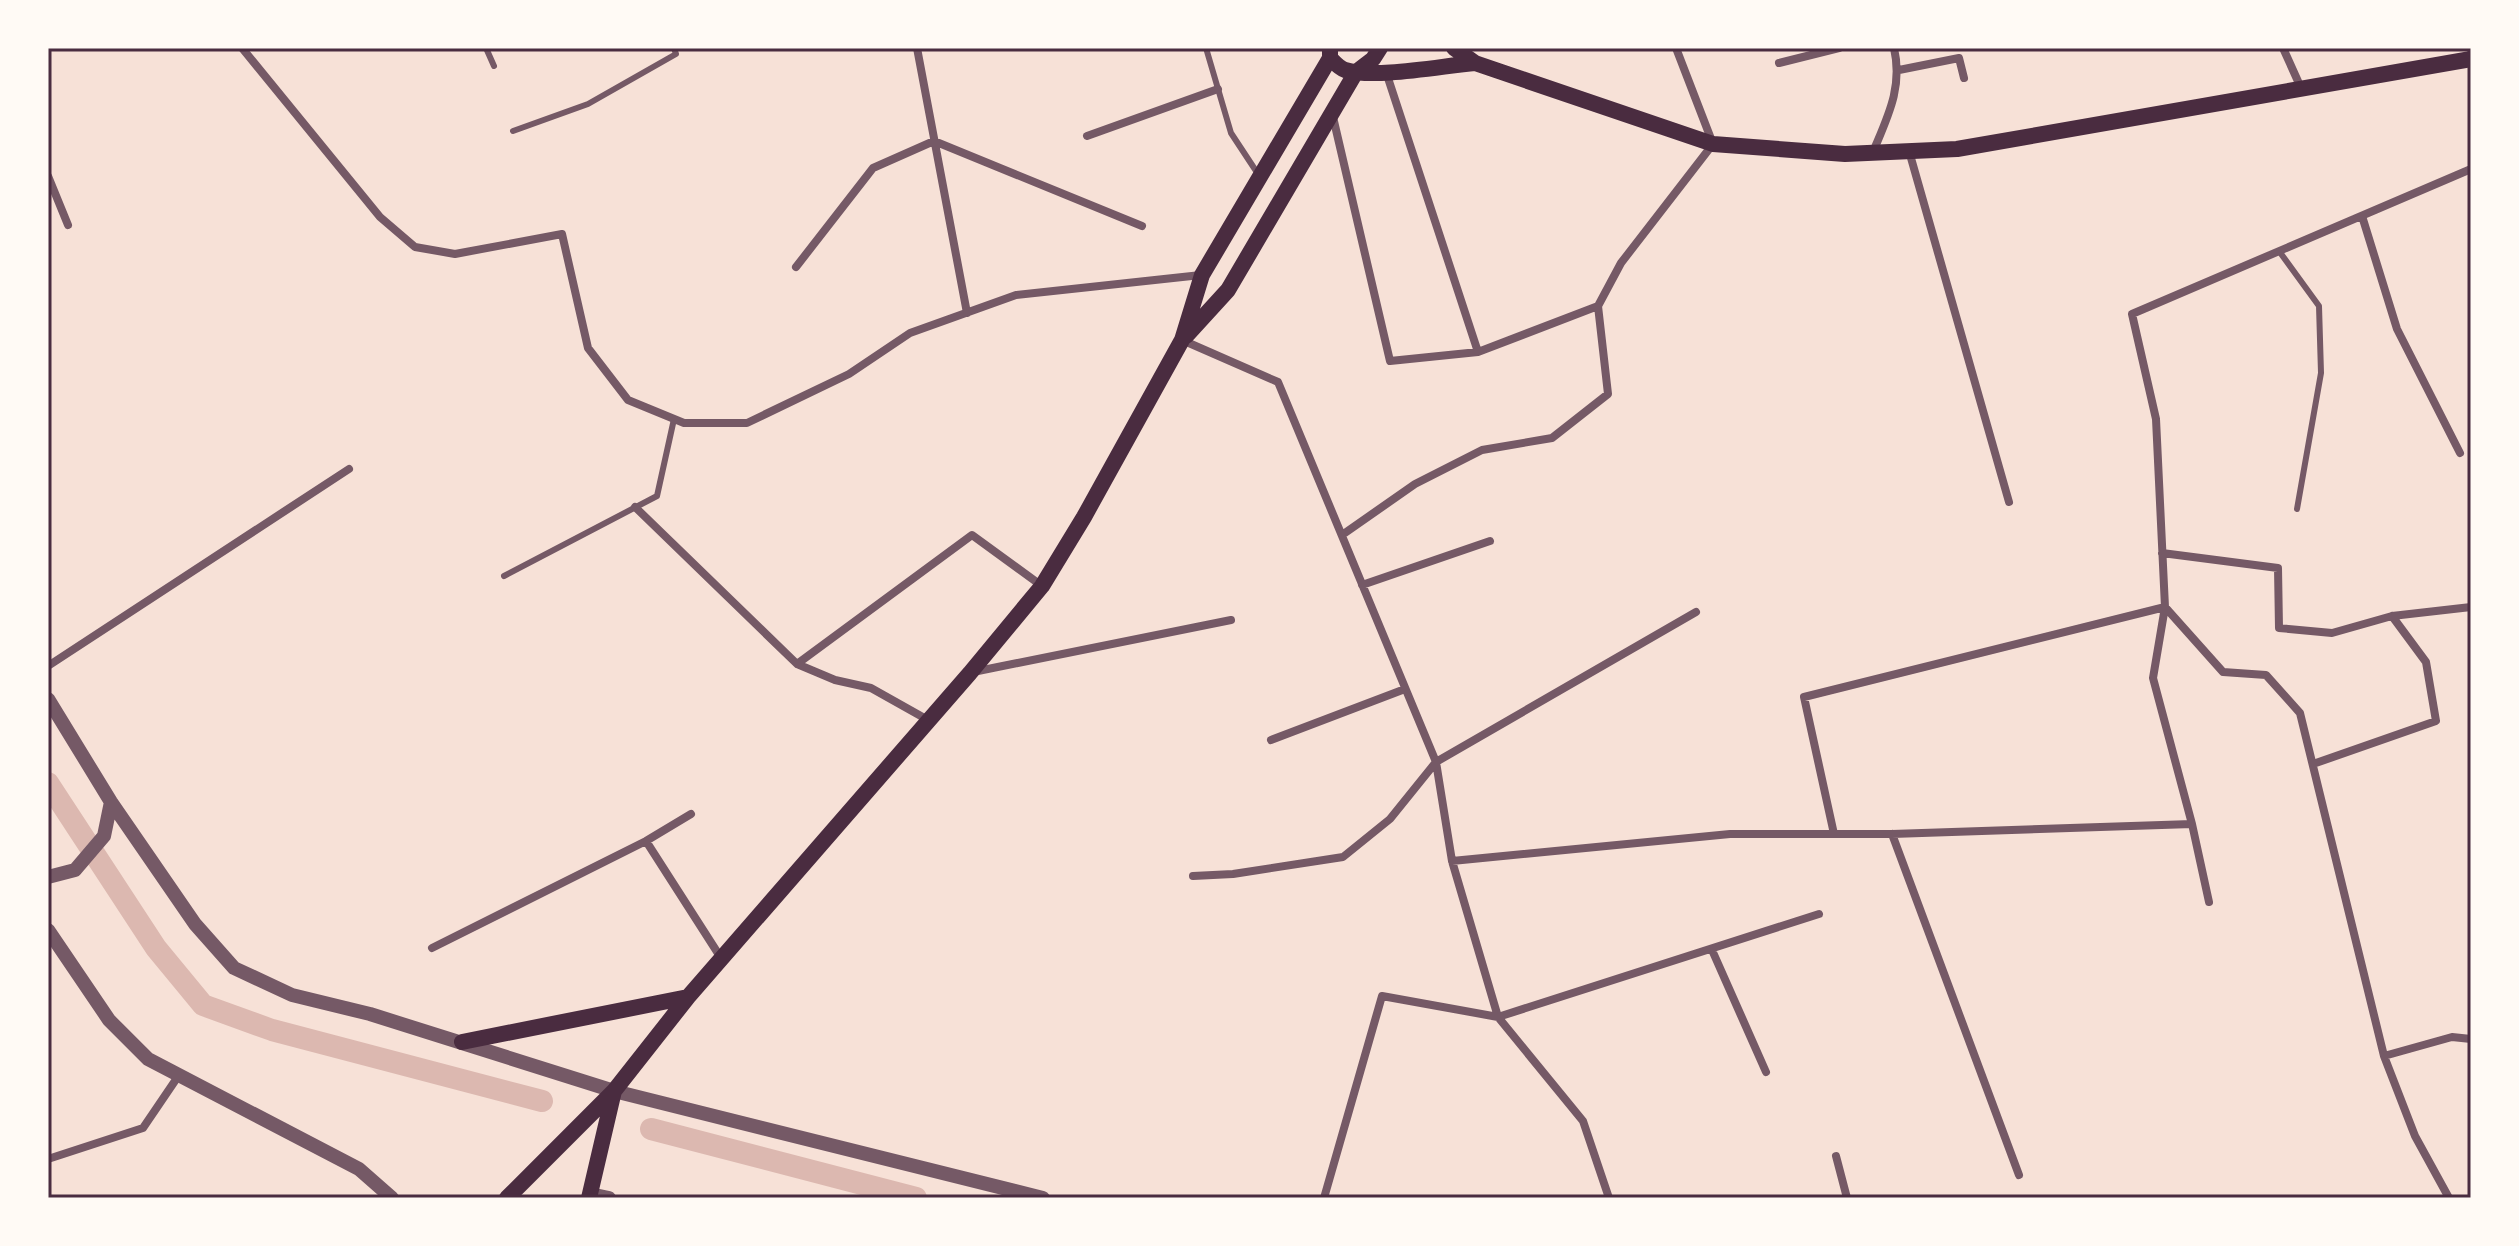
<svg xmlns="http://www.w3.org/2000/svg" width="2519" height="1246" font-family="Ubuntu,sans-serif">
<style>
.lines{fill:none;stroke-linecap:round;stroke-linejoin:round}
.canal{stroke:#dcb8b0;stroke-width:22}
.service{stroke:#755966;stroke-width:6}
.minor{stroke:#755966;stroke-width:8}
.tertiary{stroke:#755966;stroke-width:14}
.secondary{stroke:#4a2c40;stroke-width:16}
.neatline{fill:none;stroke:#4a2c40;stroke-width:3}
</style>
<rect width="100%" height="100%" fill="#f7e1d7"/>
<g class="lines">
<path class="canal" d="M48,783L156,948L203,1005L272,1030L542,1101
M651,1129L916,1198"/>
<path class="service" d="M486,48L494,66
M1206,48L1231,133L1258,174
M513,131L588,104L676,54L674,48
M2279,251L2319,306L2321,373L2297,509
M504,576L657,496L674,419"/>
<path class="minor" d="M242,48L380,217L415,247L455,254L562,234L588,348L628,400L684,423H747L849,374L910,333L1016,295L1201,275
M917,48L967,313
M2283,48L2301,88
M1779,63L1839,48
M1899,70L1959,58L1964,78
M1386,72L1478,352
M1333,117L1390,361L1478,352L1598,306
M1087,136L1218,89
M1909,151L2009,502
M1873,152C1888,116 1903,87 1894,48
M48,176L68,225
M2362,216L2397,329L2460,453
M796,267L873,168L934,141L1142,226
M1182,340L1278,382L1436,762L1452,861L1498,1017L1583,1121L1609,1198
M635,507L797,664L835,680L871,688L928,720
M1342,535L1415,484L1482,450L1552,438L1608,394L1598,306L1621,263L1713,144L1676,48
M2162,553L2278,568L2279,628L2332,633L2392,616L2471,607
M1362,585L1490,541
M797,664L972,535L1042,586
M48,666L349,469
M973,672L1231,620
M1271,740L1405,689
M2313,764L2436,721L2426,662L2392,616
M1834,834L1804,697L2165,607L2153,678L2192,824L2209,902
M1892,834L2019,1175
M646,841L721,958
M1452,861L1730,834H1892L2192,824
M1193,876L1233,874L1343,857L1390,819L1436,762L1696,612
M432,948L646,841L691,814
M1712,950L1766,1072
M2384,1056L2452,1037L2471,1039
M1836,1156L1847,1198
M48,1159L143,1128L179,1075
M1324,1198L1382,996L1498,1017L1819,914
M2449,1198L2415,1136L2384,1056L2300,713L2266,675L2223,672L2165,607L2156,419L2132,314L2471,169"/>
<path class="tertiary" d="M48,699L111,802L195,924L234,968L292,995L370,1014L614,1091L1043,1198
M48,877L75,870L104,836L111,802
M48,930L109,1020L148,1059L359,1169L392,1198
M590,1194L609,1198"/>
<path class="secondary" d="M1454,48L1475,63L1713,144L1845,154L1957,149L2471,59
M1330,49V58C1335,63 1339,68 1345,70C1375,79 1441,66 1475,63
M1186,336L1228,290L1356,72L1373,59L1380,48
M462,1042L688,997
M507,1198L614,1091L688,997L970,673L1042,586L1084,517L1182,340L1202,275L1330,58
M589,1198L614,1091"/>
</g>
<rect width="2519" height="1246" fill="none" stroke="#fffaf5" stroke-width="100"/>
<rect x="50" y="50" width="2419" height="1146" class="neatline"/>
</svg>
